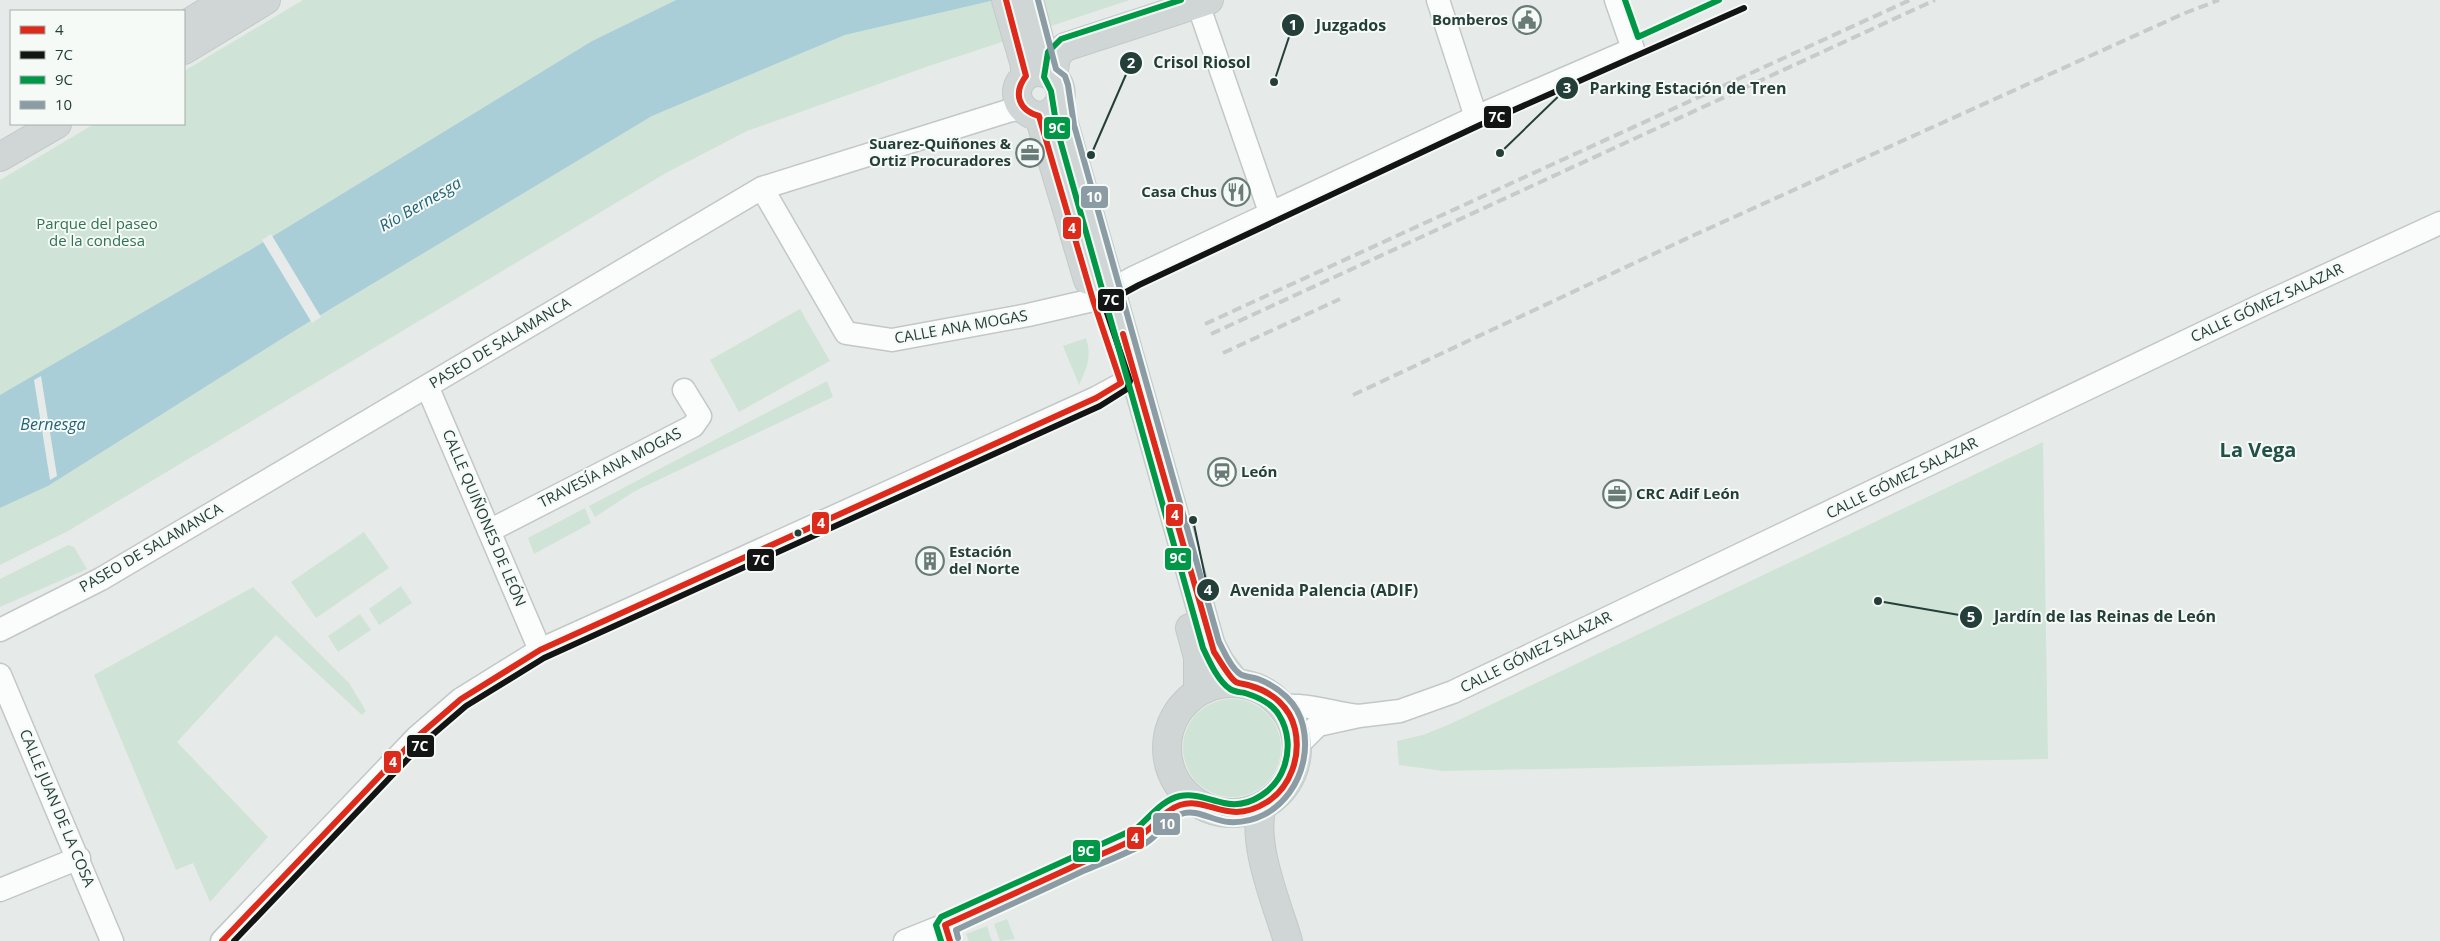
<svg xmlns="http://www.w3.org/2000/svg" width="2440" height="941" font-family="'Open Sans',sans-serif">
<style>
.green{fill:#d0e3d7}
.water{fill:#a9ced7}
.pier{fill:#e6ebe9}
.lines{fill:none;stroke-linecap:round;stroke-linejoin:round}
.minor-casing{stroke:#c3c8c6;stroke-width:25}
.major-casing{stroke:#c2cac8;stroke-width:30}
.minor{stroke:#fbfcfc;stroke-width:22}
.major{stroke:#cfd6d5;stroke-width:28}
.rail{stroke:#c7ccca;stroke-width:4;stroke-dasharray:10 5;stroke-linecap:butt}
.bus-1-casing{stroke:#f5faf7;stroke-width:10}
.bus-2-casing{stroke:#f5faf7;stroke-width:10}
.bus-3-casing{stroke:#f5faf7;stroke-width:10}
.bus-4-casing{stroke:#f5faf7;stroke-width:10}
.bus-1{stroke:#dd2a1a;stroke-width:6}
.bus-2{stroke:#131414;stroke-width:6}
.bus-3{stroke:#009846;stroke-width:6}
.bus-4{stroke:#8b9ca5;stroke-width:6}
.bus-dot{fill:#243e39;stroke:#f5faf7;stroke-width:2}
.labels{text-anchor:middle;stroke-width:4;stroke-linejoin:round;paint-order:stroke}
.poi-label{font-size:15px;font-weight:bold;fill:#243e39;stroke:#f5faf7;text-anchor:end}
.park-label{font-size:15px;fill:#30734f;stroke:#f5faf7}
.street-label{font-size:15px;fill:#243e39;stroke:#f5faf7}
.water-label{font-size:16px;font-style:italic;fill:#206378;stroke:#f5faf7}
.district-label{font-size:20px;font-weight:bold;fill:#215047;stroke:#f5faf7}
.leader{fill:none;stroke:#243e39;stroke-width:2}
.callout-dot{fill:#243e39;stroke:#f5faf7;stroke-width:2}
.mark-label{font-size:15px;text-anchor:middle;font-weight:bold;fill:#fff}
.callout-label{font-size:16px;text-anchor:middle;font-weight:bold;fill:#243e39;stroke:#f5faf7;stroke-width:4;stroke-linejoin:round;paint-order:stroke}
.line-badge{stroke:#f5faf7;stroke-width:2}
.badge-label{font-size:14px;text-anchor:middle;font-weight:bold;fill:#fff}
</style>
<rect width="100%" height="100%" fill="#e6ebe9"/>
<path class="green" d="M303,0H676L592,41L76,357L0,395V180L94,124H184V71Z
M995,0H1130L926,67L747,131L666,173L68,531L0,565V508L48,486L299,328L652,116L845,35Z
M800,309L830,361L739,412L710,360Z
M1086,338C1092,356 1087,368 1079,385L1063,346Z
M827,381L833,397L635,491L595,517L589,506Z
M2043,442L2048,759L1443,771L1399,765L1397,741L1423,735L1448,725Z
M585,508L591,523L534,554L528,538Z
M364,532L389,568L316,618L291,582Z
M68,545L74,547L87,569L0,607V579Z
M401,586L412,603L379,625L369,609Z
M253,587L349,683L366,711L362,715L276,635L177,742L268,837L210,902L193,863L176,870L94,675Z
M360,614L371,630L338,652L328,636Z
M1183 748a49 49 0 1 1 98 0a49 49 0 1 1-98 0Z
M1007,919L1015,939L1000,941L994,924Z
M987,926L992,941H969L966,934Z"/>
<path class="water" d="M676,0H995L845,35L652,116L299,328L48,486L0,508V395L252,249L592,41Z"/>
<path class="pier" d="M271,234L321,317L312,323L262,240Z
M41,376L57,476L50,480L34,380Z"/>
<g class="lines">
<defs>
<path id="minor" d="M1438,0L1476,117
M1198,4L1271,215
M762,188L846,333L892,340L1028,315L1093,300L1135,277L1476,117L1633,49L1616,0
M427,386L540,650
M489,531L693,426L700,416L684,390
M0,630L101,579L762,188L1008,111L1023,108
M0,675L112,941
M1283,706C1309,704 1333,713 1359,716L1318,725L1298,745
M1359,716L1400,711L1453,692L2266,303L2440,223
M0,890L79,858
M222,941L417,737L461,699L540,650L1096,398L1135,377
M905,941L945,925L1142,835C1164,818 1166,808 1194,802"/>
<path id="major" d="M1006,0L1024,62L1026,76
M1029,0L1048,74
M184,26L226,0
M184,50L266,0
M1053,77L1056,56L1065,47L1209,0
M1060,102C1039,137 999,97 1026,76C1038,67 1057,74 1060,88C1062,94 1060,99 1060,104C1061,112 1063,119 1065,127L1211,645L1220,662L1235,682
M1039,116L1088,280
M0,157L57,124
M1190,628L1198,657V691
M1167 748a65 65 0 1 1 130 0a65 65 0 1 1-130 0Z
M1262,806C1251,843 1277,904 1288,941"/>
</defs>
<use href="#minor" class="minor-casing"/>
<use href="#major" class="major-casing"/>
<use href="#minor" class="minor"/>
<use href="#major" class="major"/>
<path class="rail" d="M1205,324L1910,0
M1211,334L1935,0
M1223,353L1340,299
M1353,395L1692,236L2185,13L2219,0"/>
<defs>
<path id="bus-1" d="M222,941L417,737L461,699L540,650L1096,398L1121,383L1093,300L1039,116C1018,110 1013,93 1026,76L1006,0
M950,941L945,925C990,905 1035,884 1079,864C1100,854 1122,847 1141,835C1155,827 1164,810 1180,805C1209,796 1227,827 1267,802C1291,787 1301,756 1295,729C1290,707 1272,692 1251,686C1246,684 1240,684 1236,682C1230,679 1219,659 1214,652L1123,334"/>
<path id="bus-2" d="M234,941L423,743L466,706L544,658L1100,406L1127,389L1130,381L1104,304L1139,285L1480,125L1744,8"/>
<path id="bus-3" d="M1625,0L1638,37L1719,0
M941,941L936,925L941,917L1137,828C1150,817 1162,800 1180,796C1196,793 1209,800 1224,803C1250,809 1276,790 1284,767C1290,750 1289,731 1279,715C1272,703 1258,697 1245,693C1240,692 1234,692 1230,689C1218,681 1209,661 1203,648L1057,129L1051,91L1044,77L1048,52L1061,39L1181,0"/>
<path id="bus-4" d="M958,938L956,930C998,910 1041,891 1083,871C1104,862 1126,854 1146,843C1159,835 1166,820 1181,814C1196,808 1213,821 1229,822C1280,825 1314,773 1303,726C1298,703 1279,687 1258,679C1253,677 1244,677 1240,674C1230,667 1224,651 1219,642L1074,125L1068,85L1065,76L1056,69L1038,0"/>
</defs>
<use href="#bus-1" class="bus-1-casing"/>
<use href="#bus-2" class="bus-2-casing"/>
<use href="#bus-3" class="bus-3-casing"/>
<use href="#bus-4" class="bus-4-casing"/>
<use href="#bus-1" class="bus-1"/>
<use href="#bus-2" class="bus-2"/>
<use href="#bus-3" class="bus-3"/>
<use href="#bus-4" class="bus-4"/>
</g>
<defs>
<symbol id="civic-ring" viewBox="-11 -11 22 22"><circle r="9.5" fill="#f5faf7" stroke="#687b77" stroke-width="1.5"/><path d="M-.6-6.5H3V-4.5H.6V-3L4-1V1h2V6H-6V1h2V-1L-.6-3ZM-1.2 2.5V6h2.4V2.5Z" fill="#687b77"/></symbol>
<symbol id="office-ring" viewBox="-11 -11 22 22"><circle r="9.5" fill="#f5faf7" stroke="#687b77" stroke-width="1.5"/><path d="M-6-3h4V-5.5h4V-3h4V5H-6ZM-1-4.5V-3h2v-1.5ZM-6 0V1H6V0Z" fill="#687b77"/></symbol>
<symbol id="restaurant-ring" viewBox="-11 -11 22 22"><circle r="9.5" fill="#f5faf7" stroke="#687b77" stroke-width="1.5"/><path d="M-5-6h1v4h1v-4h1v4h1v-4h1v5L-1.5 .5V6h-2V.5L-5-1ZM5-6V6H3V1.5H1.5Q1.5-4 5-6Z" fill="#687b77"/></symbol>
<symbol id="station-ring" viewBox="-11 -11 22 22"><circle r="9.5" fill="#f5faf7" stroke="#687b77" stroke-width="1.5"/><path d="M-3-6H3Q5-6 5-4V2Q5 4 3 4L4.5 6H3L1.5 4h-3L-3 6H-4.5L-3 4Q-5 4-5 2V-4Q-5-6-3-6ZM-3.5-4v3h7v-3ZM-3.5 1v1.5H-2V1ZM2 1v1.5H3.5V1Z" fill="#687b77"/></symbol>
<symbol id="building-ring" viewBox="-11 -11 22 22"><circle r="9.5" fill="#f5faf7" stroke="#687b77" stroke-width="1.5"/><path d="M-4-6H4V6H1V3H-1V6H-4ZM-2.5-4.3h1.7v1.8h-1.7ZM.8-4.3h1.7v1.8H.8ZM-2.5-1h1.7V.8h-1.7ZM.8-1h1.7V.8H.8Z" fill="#687b77"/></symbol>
</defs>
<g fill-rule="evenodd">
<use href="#civic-ring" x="1511" y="4" width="32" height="32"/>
<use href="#office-ring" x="1014" y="137" width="32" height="32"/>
<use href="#restaurant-ring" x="1220" y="176" width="32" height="32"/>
<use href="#station-ring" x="1206" y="456" width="32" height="32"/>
<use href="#office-ring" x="1601" y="478" width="32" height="32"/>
<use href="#building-ring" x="914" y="545" width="32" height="32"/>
</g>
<circle class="bus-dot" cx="798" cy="533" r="4.5"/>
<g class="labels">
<g class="poi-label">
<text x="1508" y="25">Bomberos</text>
<text x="1011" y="149">Suarez-Quiñones &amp;<tspan x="1011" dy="17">Ortiz Procuradores</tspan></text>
<text x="1217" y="197">Casa Chus</text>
<text x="1241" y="477" text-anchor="start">León</text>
<text x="1636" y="499" text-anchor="start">CRC Adif León</text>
<text x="949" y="557" text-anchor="start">Estación<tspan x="949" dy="17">del Norte</tspan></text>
</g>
<g class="park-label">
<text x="97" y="229">Parque del paseo<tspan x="97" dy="17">de la condesa</tspan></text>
</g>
<g class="street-label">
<text transform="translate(2267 303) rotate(-25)" y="5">CALLE GÓMEZ SALAZAR</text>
<text transform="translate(961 327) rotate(-10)" y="5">CALLE ANA MOGAS</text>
<text transform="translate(500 343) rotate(-31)" y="5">PASEO DE SALAMANCA</text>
<text transform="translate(610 468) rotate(-27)" y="5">TRAVESÍA ANA MOGAS</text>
<text transform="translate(1902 478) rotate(-26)" y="5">CALLE GÓMEZ SALAZAR</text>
<text transform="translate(484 518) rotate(67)" y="5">CALLE QUIÑONES DE LEÓN</text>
<text transform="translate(151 548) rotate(-30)" y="5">PASEO DE SALAMANCA</text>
<text transform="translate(1536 652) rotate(-26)" y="5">CALLE GÓMEZ SALAZAR</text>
<text transform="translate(57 808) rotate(67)" y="5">CALLE JUAN DE LA COSA</text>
</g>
<g class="water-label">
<text transform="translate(420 204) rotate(-30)" y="6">Río Bernesga</text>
<text x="53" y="430">Bernesga</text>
</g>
<g class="district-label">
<text x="2258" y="457">La Vega</text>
</g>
</g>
<path class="leader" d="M1274 82L1293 25M1091 155L1131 63M1500 153L1567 88M1193 520L1208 590M1878 601L1971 617"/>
<g class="callout-dot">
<circle cx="1274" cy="82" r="5"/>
<circle cx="1091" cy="155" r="5"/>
<circle cx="1500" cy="153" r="5"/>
<circle cx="1193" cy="520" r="5"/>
<circle cx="1878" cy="601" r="5"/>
<circle cx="1293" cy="25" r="12"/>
<circle cx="1131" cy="63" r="12"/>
<circle cx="1567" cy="88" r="12"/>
<circle cx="1208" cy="590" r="12"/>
<circle cx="1971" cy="617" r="12"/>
</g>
<g class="mark-label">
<text x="1293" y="30">1</text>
<text x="1131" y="68">2</text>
<text x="1567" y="93">3</text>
<text x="1208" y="595">4</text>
<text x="1971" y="622">5</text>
</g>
<g class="callout-label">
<text x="1351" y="31">Juzgados</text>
<text x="1202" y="68">Crisol Riosol</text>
<text x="1688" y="94">Parking Estación de Tren</text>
<text x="1324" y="596">Avenida Palencia (ADIF)</text>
<text x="2105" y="622">Jardín de las Reinas de León</text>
</g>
<g class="line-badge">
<rect x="1483" y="105" width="29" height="24" rx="5" fill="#131414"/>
<rect x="1043" y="116" width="28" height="24" rx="5" fill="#009846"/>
<rect x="1080" y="185" width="29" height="24" rx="5" fill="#8b9ca5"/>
<rect x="1062" y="216" width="20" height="24" rx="5" fill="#dd2a1a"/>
<rect x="1097" y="288" width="28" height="24" rx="5" fill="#131414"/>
<rect x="1165" y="503" width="19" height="24" rx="5" fill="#dd2a1a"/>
<rect x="811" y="511" width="19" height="24" rx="5" fill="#dd2a1a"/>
<rect x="1164" y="547" width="28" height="24" rx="5" fill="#009846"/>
<rect x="746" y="548" width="29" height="24" rx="5" fill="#131414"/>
<rect x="406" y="734" width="29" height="24" rx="5" fill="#131414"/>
<rect x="383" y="750" width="19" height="24" rx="5" fill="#dd2a1a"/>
<rect x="1152" y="812" width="29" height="24" rx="5" fill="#8b9ca5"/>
<rect x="1126" y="826" width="19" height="24" rx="5" fill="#dd2a1a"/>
<rect x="1072" y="839" width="29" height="24" rx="5" fill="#009846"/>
</g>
<g class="badge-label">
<text x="1497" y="122">7C</text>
<text x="1057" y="133">9C</text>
<text x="1094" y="202">10</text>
<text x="1072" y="233">4</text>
<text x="1111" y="305">7C</text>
<text x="1175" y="520">4</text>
<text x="821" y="528">4</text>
<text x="1178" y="563">9C</text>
<text x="761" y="565">7C</text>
<text x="420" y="751">7C</text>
<text x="393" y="767">4</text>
<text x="1167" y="829">10</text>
<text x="1135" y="843">4</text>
<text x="1086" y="856">9C</text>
</g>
<rect x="10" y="10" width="175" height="115" fill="#f5faf7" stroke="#a1afab"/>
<rect x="20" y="26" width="25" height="8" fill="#dd2a1a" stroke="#a1afab"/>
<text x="55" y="35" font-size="15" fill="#243e39">4</text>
<rect x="20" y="51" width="25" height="8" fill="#131414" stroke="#a1afab"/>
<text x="55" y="60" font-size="15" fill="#243e39">7C</text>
<rect x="20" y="76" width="25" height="8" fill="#009846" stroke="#a1afab"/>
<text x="55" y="85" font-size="15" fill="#243e39">9C</text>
<rect x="20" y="101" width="25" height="8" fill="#8b9ca5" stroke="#a1afab"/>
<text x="55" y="110" font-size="15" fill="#243e39">10</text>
</svg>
